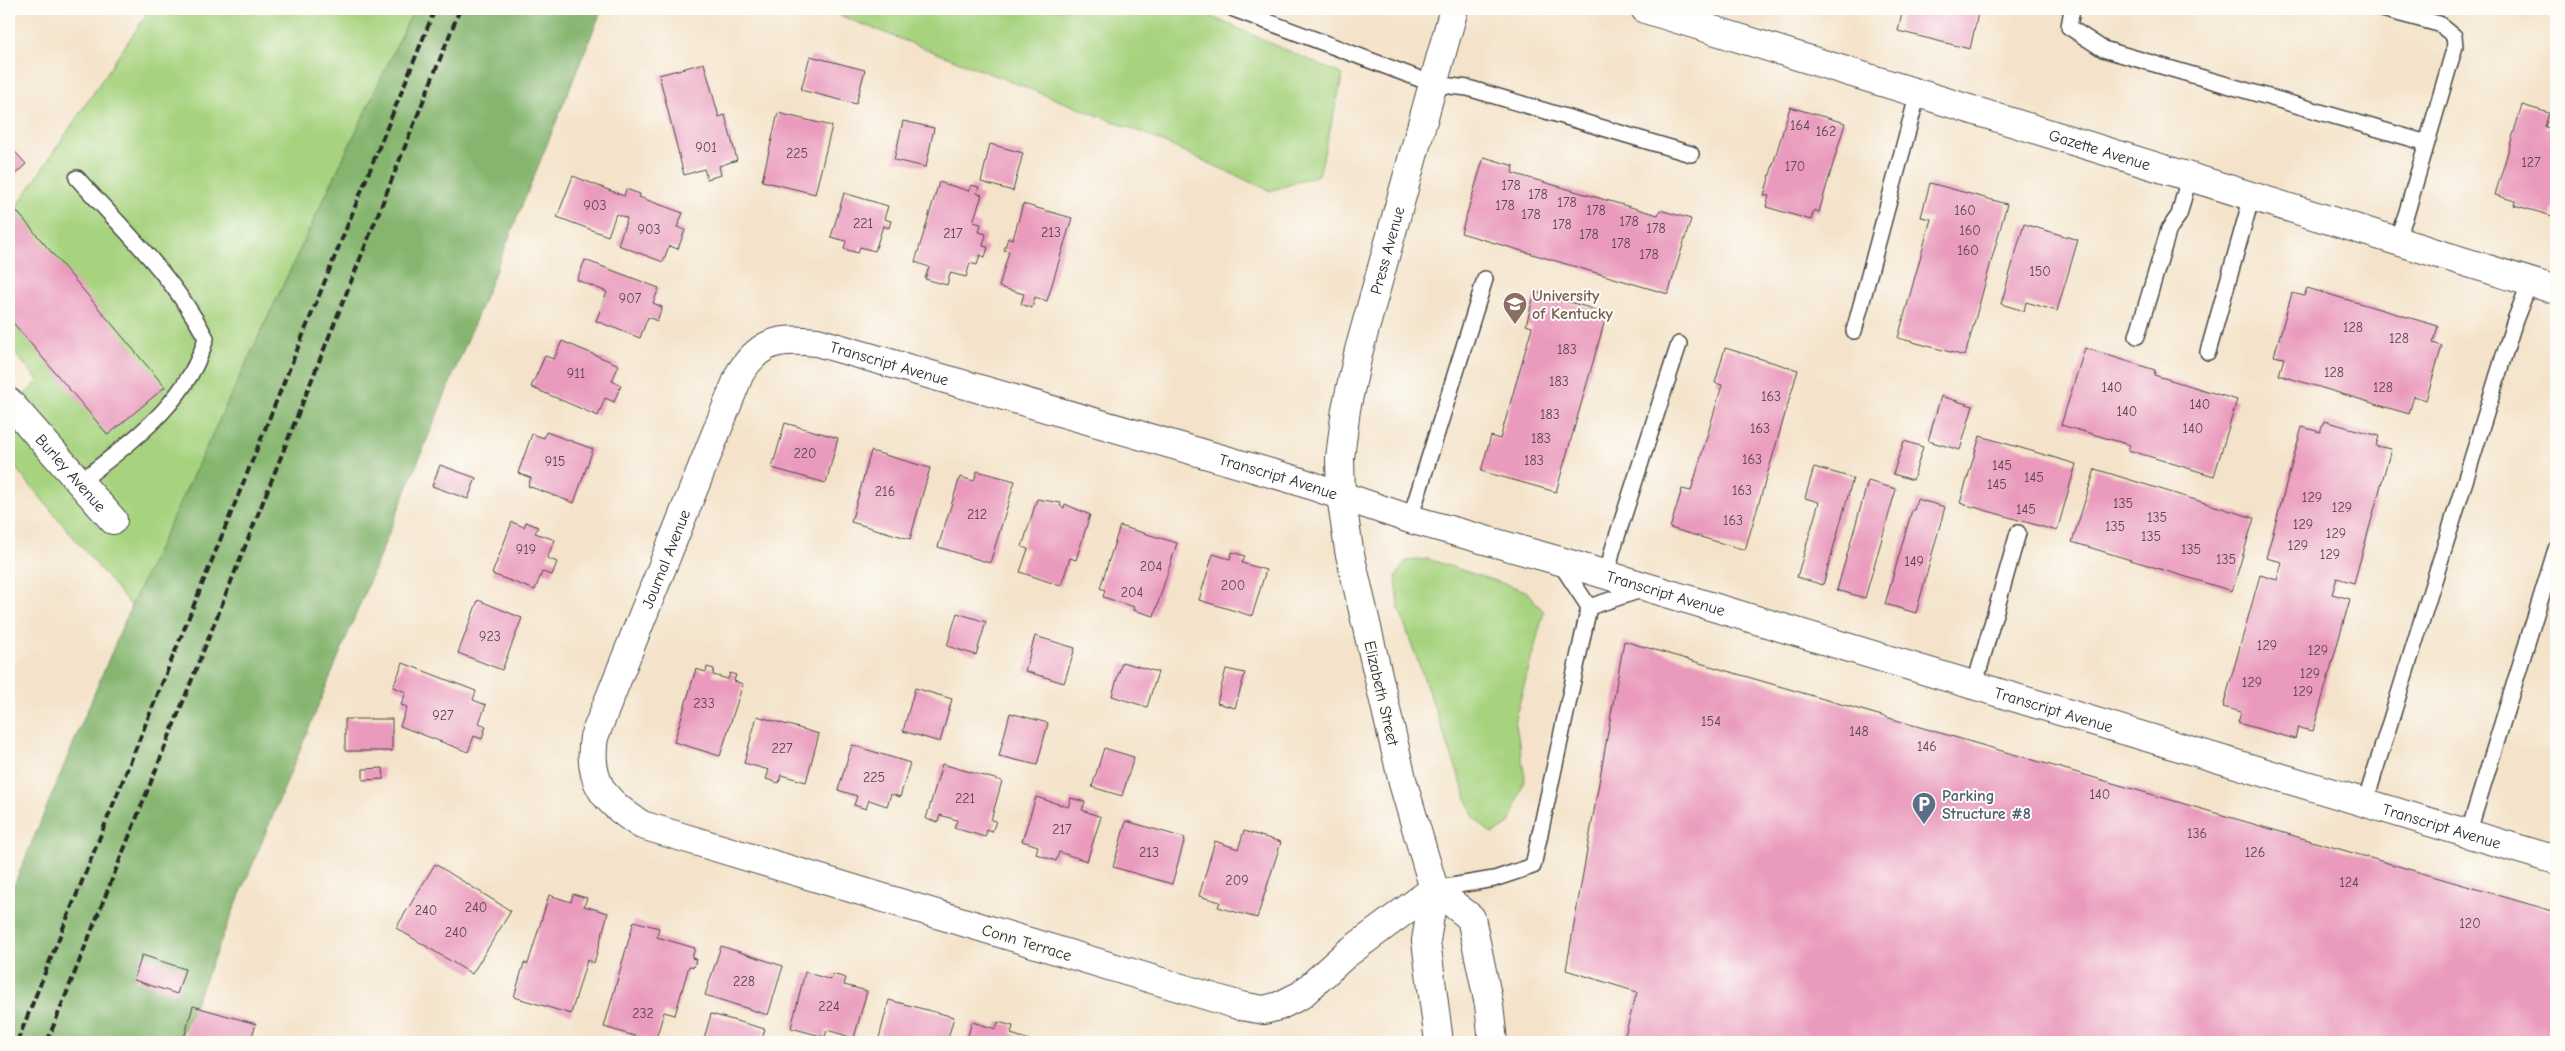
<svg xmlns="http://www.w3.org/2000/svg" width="2565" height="1051" font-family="'Comic Neue',sans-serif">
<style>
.green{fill:#a7d37f;stroke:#697f55}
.forest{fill:#85b56e;stroke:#58704c}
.building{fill:#ea9bbd}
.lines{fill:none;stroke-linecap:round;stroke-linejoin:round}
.service-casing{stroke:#494743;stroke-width:18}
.minor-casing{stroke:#494743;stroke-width:30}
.service{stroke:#fff;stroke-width:15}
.minor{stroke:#fff;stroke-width:28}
.rail{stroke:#2b2b2b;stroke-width:4;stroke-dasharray:8 4;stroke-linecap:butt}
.labels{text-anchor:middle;stroke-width:4;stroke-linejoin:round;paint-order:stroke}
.number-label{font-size:14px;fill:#5b4750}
.street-label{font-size:16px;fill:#2b2b2b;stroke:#fdfcf7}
.education-label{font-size:16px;font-weight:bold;fill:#785e54;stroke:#fdfcf7;text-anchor:start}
.service-label{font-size:16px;font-weight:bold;fill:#4e5e75;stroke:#fdfcf7;text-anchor:start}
</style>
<rect width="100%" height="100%" fill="#fdfcf7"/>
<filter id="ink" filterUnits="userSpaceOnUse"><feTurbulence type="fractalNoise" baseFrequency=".02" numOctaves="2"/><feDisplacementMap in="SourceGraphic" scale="10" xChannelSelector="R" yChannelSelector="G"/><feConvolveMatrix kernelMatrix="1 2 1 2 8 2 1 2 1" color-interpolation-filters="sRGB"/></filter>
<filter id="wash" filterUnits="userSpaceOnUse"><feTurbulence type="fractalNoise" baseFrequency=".0096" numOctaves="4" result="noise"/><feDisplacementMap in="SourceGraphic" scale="20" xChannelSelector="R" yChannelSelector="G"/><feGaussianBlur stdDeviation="1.12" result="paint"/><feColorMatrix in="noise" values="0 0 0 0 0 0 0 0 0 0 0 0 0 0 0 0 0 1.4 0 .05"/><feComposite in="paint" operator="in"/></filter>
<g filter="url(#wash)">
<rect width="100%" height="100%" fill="#f4e3ca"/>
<path class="green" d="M150,9H414L131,606L9,460V408L39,381L9,347V218Z
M823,9H1194L1343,75L1319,175L1270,191L1143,133Z
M1428,559L1526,591L1544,612L1515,719L1525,777L1510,824L1492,834L1474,818L1399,609L1396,576L1406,561Z"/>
<path class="forest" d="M414,9H602L345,641L179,1042H9V897L131,606Z"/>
<g id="blocks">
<path class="building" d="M1903,9H1979L1970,49L1898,31Z
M810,56L865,70L856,104L801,90Z
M704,63L719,117L725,115L737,160L719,166L721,175L707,179L704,169L684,175L659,75Z
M2522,105L2549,113L2545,127L2556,130V201L2552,216L2514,205L2515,201L2495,195Z
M1790,107L1845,123L1819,212L1814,210L1811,220L1766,207L1769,196L1764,195Z
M778,113L832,126L815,194L762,181Z
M903,121L934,128L926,167L894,160Z
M990,144L1023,153L1013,191L981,182Z
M9,145L26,164L9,180Z
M1484,157L1514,166L1512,173L1658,215L1660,210L1691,219L1668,294L1461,233Z
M573,176L624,196L626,189L640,194L639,197L683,213L677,227L685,230L678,249L669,246L663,262L618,245L627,218L616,214L608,236L557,217Z
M939,182L969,191L971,185L979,187L977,193L982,195L973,222L981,224L979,232L986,234L983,246L988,247L985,257L980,255L977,265L970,263L966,277L950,273L947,285L925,279L929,267L915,262Z
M1930,183L2007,204L1965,356L1898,338L1931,219L1921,217Z
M844,193L888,206L884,219L891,221L889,228L883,226L875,251L860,247L858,253L844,249L846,241L831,237Z
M9,202L165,387L108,435L9,318Z
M1023,204L1072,218L1047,301L1035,297L1032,308L1021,304L1024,294L999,287L1009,251L1004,250L1008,238L1013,239Z
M2024,224L2078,240L2057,311L2026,302L2024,311L2001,304Z
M585,260L659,288L653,303L662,307L657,321L648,317L640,338L596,321L607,292L577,280Z
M2307,288L2438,326L2433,343L2442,346L2426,400L2414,396L2409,414L2279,375L2284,358L2274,356L2292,293L2304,296Z
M1535,292L1607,313L1556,492L1481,471L1491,436L1500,439L1532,327L1526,325Z
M562,341L619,365L612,381L621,385L614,402L605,398L598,416L531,387L545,356L554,359Z
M1725,348L1798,370L1745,550L1670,528L1682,489L1691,491L1722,385L1715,383Z
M2085,348L2155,370L2154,375L2237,400L2214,476L2128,450L2130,445L2061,425Z
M1941,396L1973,406L1960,450L1928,441Z
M2324,421L2379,436L2376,446L2391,449L2354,583L2337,578L2332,594L2350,599L2313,731L2298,728L2295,739L2238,723L2241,712L2223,707L2260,575L2277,580L2282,562L2266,558L2302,427L2320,432Z
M785,423L838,438L826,483L772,468Z
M546,432L593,449L574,503L528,486L531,478L518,473L532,434L544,438Z
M1980,436L2076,464L2057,531L1960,503Z
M1904,441L1923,447L1913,480L1893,474Z
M871,451L930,468L910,539L851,522Z
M440,465L476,478L468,499L432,486Z
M1814,467L1853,478L1823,585L1797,577L1819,502L1805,498Z
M2095,469L2254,518L2232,591L2072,542Z
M977,471L1015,481L990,563L938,547L960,477L974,481Z
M1868,481L1896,489L1865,598L1837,590Z
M1037,499L1061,503L1060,506L1064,508L1065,504L1090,515L1076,560L1070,558L1061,586L1020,572L1028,549L1022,547Z
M1917,499L1945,507L1916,613L1885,604L1912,510H1914Z
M512,522L524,527L526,522L538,527L535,533L555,540L547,558L557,562L552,575L542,572L535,590L492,574Z
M1120,526L1177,543L1154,616L1133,610L1134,607L1103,597L1105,590L1100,588Z
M1232,552L1245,556L1242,563L1266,570L1252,616L1199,600L1213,554L1230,559Z
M478,600L522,618L502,670L458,653Z
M957,613L986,622L976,655L947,646Z
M1035,636L1075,648L1064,683L1025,671Z
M1624,641L2556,912V1042H1623L1637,992L1566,970Z
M1122,662L1158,672L1147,707L1112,696Z
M403,663L476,691L473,700L486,705L479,723L486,726L482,739L474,736L468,752L400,726L407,707L401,705L406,692L393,687Z
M707,667L714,669L713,675L728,679L730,673L736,675L734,681L743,684L720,756L674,742L696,669L706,672Z
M1226,669L1245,673L1235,708L1217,703Z
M915,688L952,699L940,742L903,731Z
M1010,713L1048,723L1037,765L999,756Z
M757,716L819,734L806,782L781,775L779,783L766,779L769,770L744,763Z
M345,719H392V751H345Z
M852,745L910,763L900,797L891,794L887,806L869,800L866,809L854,805L857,796L838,790Z
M1104,748L1134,757L1122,796L1092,787Z
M942,764L1002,781L991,820L996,821L992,832L987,830L985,837L954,828L957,820L940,815L938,822L926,819Z
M383,768L384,779L363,780V769Z
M1036,797L1068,807L1071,798L1085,802L1082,810L1101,817L1087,861L1059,852L1056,861L1036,854L1038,846L1022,841Z
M1126,821L1185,838L1172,884L1113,867Z
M1244,831L1281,842L1257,918L1218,907L1220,902L1199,896L1215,841L1238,849Z
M435,864L511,911L472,974L396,928Z
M573,894L587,898L584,906L608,913L594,963L587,960L571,1014L514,997L524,963L528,964L549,895L571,902Z
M634,921L659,928L657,937L695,948L692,958L696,959L694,967L689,966L675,1015L664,1012L655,1042L604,1027Z
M721,946L783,966L768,1015L705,995Z
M142,955L185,969L177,994L134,980Z
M805,972L831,980L832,974L846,978L844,985L867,991L854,1038L827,1030L825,1037L791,1028Z
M889,1000L954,1017L947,1042H878Z
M193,1006L256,1024L250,1042H183Z
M711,1014L765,1029L761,1042H703Z
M972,1022L996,1029L998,1022L1013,1026L1011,1034L1036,1042H966Z"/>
</g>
</g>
<g filter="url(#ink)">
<use href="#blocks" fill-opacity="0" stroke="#494743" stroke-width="1"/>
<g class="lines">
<defs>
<path id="service" d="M1234,9L1433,84L1468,88L1691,154
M2072,9L2069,27L2103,49L2427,143
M2382,9L2439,24L2454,36L2455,46L2406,215L2396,241
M77,178C123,229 174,277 206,338C188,403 130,442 80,482
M1854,331L1918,93
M2137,336L2169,229L2179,215L2189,177
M2208,352L2252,196
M1410,519L1485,279
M1607,577L1612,552L1679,344
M1589,607L1644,589
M1974,687L2018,533
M2365,803L2515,320L2530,282
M2468,834L2556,549
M1434,889L1494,879L1533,866L1589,607L1560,563"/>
<g id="minor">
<path id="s1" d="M1645,9L2556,290"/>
<path id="s2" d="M9,402L113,520"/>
<path id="s3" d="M1434,889L1345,955L1301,995L1279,1006L1264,1010L1241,1006L642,825C605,802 587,783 594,737L740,373C761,340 780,338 817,342L1295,480L1410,519L1560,561L2556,860"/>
<path d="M1434,889L1471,918L1489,1005L1493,1042"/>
<path id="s4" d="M1439,1042L1426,941L1434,889L1403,783L1349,550L1341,496L1340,458L1346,409L1359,350L1454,9"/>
</g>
</defs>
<use href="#service" class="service-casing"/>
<use href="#minor" class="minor-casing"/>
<use href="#service" class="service"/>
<use href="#minor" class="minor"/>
<path class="rail" d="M17,1042L435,9
M47,1042L460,9"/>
</g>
</g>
<defs>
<symbol id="university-pin" viewBox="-11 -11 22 30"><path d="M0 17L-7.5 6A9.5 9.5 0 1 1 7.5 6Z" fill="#8d6e63" stroke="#fdfcf7"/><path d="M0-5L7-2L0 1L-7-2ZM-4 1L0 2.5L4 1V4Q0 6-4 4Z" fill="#fff"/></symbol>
<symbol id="parking-pin" viewBox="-11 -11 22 30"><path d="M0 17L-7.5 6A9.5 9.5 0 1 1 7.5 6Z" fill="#5c6f8a" stroke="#fdfcf7"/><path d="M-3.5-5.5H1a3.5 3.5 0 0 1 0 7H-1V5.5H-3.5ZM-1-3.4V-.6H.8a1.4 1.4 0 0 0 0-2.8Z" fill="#fff"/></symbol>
</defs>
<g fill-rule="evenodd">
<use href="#university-pin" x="1501" y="290" width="28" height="38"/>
<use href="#parking-pin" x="1910" y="790" width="28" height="38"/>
</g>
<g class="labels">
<g class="number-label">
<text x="1800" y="130">164</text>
<text x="1826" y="136">162</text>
<text x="706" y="152">901</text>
<text x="797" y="158">225</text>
<text x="2531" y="167">127</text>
<text x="1795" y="171">170</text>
<text x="1511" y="190">178</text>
<text x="1538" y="199">178</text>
<text x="1567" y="207">178</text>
<text x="595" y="210">903</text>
<text x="1505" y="210">178</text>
<text x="1596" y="215">178</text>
<text x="1965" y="215">160</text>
<text x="1531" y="219">178</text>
<text x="1629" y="226">178</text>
<text x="863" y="228">221</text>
<text x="1562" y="229">178</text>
<text x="1656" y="233">178</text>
<text x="649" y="234">903</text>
<text x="1970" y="235">160</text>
<text x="1051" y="237">213</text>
<text x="953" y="238">217</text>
<text x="1589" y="239">178</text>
<text x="1621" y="248">178</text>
<text x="1968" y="255">160</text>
<text x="1649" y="259">178</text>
<text x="2040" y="276">150</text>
<text x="630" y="303">907</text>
<text x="2353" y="332">128</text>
<text x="2399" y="343">128</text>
<text x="1567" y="354">183</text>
<text x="2334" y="377">128</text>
<text x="576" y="378">911</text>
<text x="1559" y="386">183</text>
<text x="2112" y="392">140</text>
<text x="2383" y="392">128</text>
<text x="1771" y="401">163</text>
<text x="2200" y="409">140</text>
<text x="2127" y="416">140</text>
<text x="1550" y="419">183</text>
<text x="1760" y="433">163</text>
<text x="2193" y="433">140</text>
<text x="1541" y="443">183</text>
<text x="805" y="458">220</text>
<text x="1752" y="464">163</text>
<text x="1534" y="465">183</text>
<text x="555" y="466">915</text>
<text x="2002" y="470">145</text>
<text x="2034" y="482">145</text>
<text x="1997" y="489">145</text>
<text x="1742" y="495">163</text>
<text x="885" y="496">216</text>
<text x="2312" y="502">129</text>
<text x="2123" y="508">135</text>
<text x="2342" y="512">129</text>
<text x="2026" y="514">145</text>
<text x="977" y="519">212</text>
<text x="2157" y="522">135</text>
<text x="1733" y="525">163</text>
<text x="2303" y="529">129</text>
<text x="2115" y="531">135</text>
<text x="2336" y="538">129</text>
<text x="2151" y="541">135</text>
<text x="2298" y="550">129</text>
<text x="526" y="554">919</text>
<text x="2191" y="554">135</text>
<text x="2330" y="559">129</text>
<text x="2226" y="564">135</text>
<text x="1914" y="566">149</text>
<text x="1151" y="571">204</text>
<text x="1233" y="590">200</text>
<text x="1132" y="597">204</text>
<text x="490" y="641">923</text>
<text x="2267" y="650">129</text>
<text x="2318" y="655">129</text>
<text x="2310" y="678">129</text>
<text x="2252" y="687">129</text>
<text x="2303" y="696">129</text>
<text x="704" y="708">233</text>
<text x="443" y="720">927</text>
<text x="1711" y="726">154</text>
<text x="1859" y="736">148</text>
<text x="1927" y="751">146</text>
<text x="782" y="753">227</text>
<text x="874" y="782">225</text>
<text x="2100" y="799">140</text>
<text x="965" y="803">221</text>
<text x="1062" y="834">217</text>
<text x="2197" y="838">136</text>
<text x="1149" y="857">213</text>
<text x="2255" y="857">126</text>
<text x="1237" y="885">209</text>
<text x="2349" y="887">124</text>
<text x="476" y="912">240</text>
<text x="426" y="915">240</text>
<text x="2470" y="928">120</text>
<text x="456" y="937">240</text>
<text x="744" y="986">228</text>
<text x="829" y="1011">224</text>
<text x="643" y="1018">232</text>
</g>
<g class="street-label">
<text dy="6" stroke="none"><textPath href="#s1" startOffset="476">Gazette Avenue</textPath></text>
<text dy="6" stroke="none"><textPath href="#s4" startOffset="810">Press Avenue</textPath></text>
<text dy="6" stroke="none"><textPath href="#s3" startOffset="1525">Transcript Avenue</textPath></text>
<text dy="6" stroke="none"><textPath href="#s2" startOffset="94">Burley Avenue</textPath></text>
<text dy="6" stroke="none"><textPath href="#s3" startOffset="1930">Transcript Avenue</textPath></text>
<text dy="6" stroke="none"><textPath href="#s3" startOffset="1160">Journal Avenue</textPath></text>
<text dy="6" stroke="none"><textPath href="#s3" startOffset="2335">Transcript Avenue</textPath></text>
<text transform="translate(1382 693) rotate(77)" y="6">Elizabeth Street</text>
<text dy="6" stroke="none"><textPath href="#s3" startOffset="2740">Transcript Avenue</textPath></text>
<text dy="6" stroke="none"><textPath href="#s3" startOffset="3145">Transcript Avenue</textPath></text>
<text transform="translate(1027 942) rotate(17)" y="6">Conn Terrace</text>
</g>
<g class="education-label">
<text x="1532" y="301">University<tspan x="1532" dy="18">of Kentucky</tspan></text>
</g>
<g class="service-label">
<text x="1942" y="801">Parking<tspan x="1942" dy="18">Structure #8</tspan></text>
</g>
</g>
<rect width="2565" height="1051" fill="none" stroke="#fdfcf7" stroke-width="30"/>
</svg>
